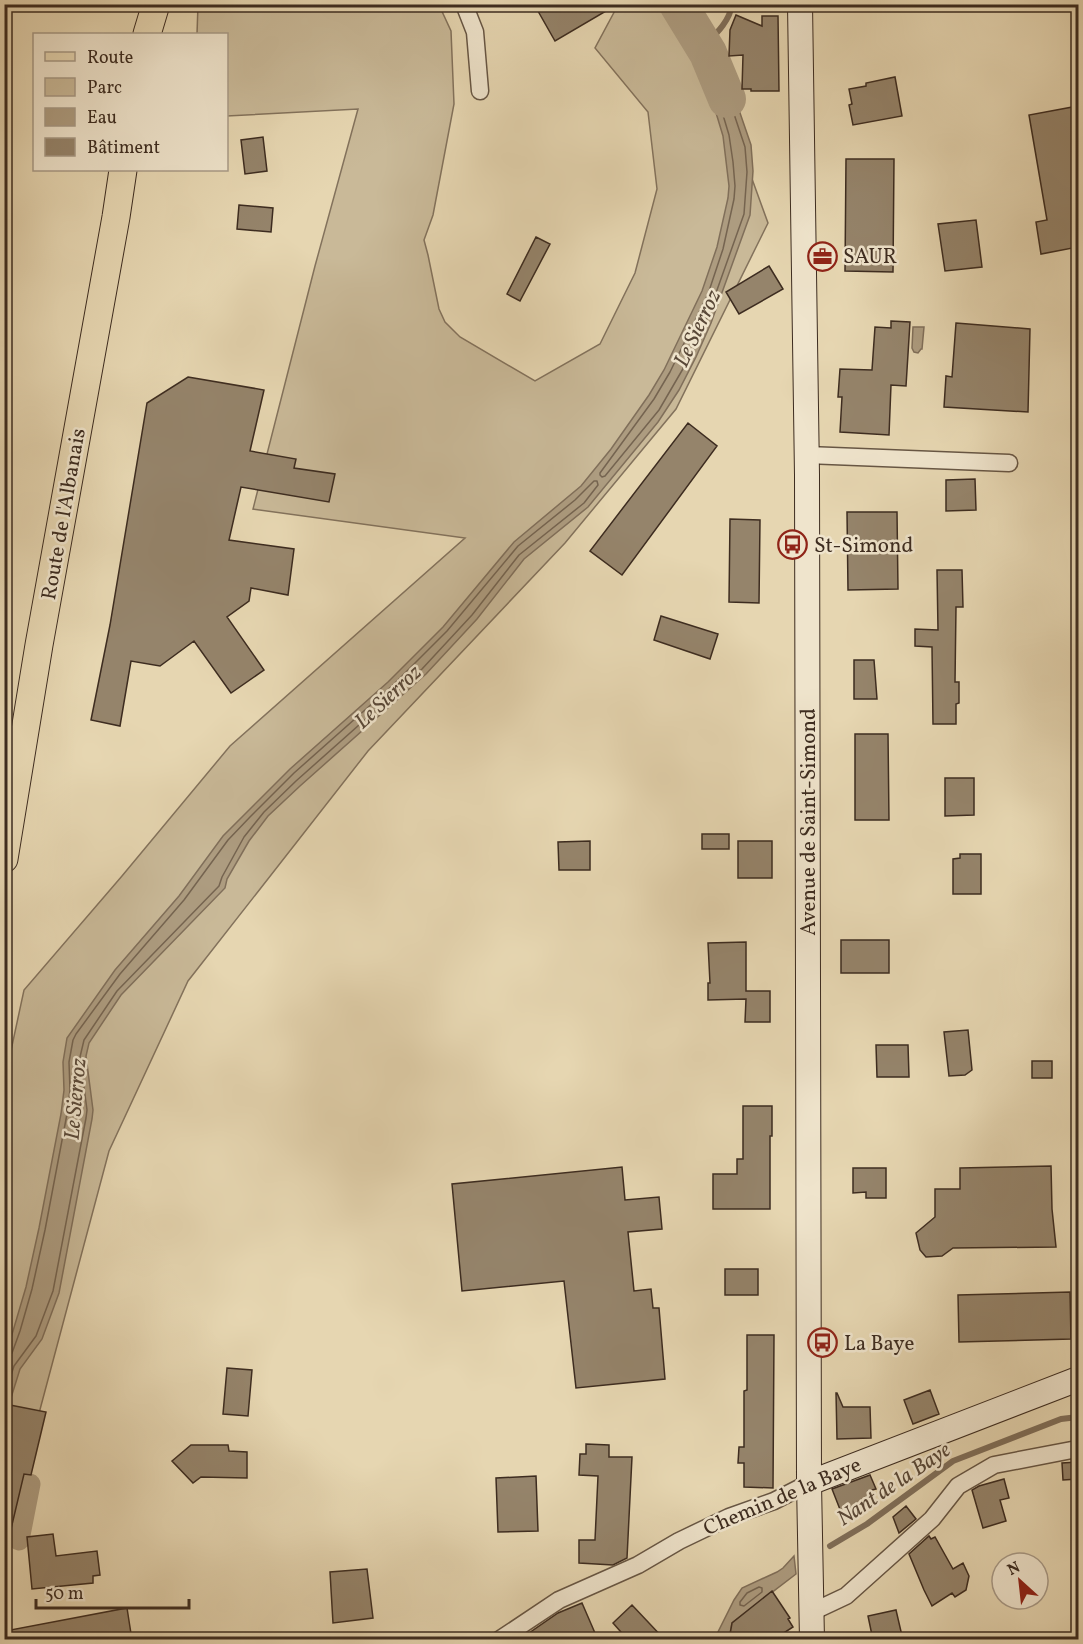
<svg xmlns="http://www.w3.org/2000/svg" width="1083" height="1644" font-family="Vollkorn,serif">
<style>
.green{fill:#c9b998;stroke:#83725c;stroke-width:1.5}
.water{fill:#ad9c80;stroke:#806f5a;stroke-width:1.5}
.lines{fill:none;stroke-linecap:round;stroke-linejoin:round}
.shore{stroke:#756450;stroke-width:1.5}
.stream{stroke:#806f5a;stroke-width:6}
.canal{stroke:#ad9c80;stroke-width:21}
.river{stroke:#ad9c80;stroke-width:38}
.building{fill:#95846b;stroke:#3d2c20;stroke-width:1.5}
.street-casing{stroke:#675644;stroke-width:19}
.secondary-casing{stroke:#3d2c20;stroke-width:26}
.primary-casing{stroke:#3d2c20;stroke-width:29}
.street{stroke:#efe4cc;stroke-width:16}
.secondary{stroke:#efe4cc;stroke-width:24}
.primary{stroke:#e6d6b1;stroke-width:27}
.labels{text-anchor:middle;stroke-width:5;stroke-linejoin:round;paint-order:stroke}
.poi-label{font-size:21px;fill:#3d2c20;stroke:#efe4cc;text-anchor:start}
.street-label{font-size:21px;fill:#3d2c20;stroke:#efe4cc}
.water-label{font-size:22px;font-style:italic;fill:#594838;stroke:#efe4cc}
</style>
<rect width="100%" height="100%" fill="#e6d6b1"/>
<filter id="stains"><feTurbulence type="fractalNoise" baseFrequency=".00333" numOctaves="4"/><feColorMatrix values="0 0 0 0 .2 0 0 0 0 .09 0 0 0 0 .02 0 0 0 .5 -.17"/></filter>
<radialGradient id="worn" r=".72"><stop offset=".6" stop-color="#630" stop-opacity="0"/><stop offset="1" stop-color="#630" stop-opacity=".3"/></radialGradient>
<path class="green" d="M198,5H439L451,31L454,104L433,215L424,240L428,255L439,309L445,322L460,337L535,381L600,344L635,273L657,189L648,112L595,48L618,5H689L768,223L676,409L565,543L368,751L188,981L109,1151L14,1507L5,1512L4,1083L24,990L122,876L230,746L465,538L253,509L315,266L358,109L227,116L226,34H197Z"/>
<path class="water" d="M716,43L751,145L753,171L750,215L711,323L696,357L679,390L658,422L588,507L524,559L477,619L426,674L300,786L268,816L249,841L227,879L225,888L121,995L89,1043L86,1056L93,1110L92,1119L59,1293L42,1339L20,1369L5,1417V1358L26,1287L39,1228L61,1114L64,1090L63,1062L67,1038L115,970L179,896L223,836L290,769L388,682L443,627L514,542L581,486L611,449L649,395L664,370L702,291L717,247L728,198L729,186L723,136L701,63Z
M913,327H924L922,349H921L918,353L914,352L912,348Z
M794,1556L796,1574L732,1623L729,1639L714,1640L734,1600L742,1588L777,1572L783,1568Z"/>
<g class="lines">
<path class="shore" d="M714,58L716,60L745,147L747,172L744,214L706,321L691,355L659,410L605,476L602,477L600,475V473L654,399L670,372L708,294L723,249L734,199L735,186L733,162L729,135L708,65L711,59Z
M4,1356H9L12,1353L20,1331L32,1289L45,1230L67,1114L70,1090L69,1062L73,1040L76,1034L120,974L184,900L228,840L250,817L294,773L392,686L447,631L518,546L575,500L594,481H597L598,485L584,503L519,555L472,615L422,669L296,781L264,812L244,837L222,877L219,886L117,991L84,1040L80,1057L87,1110L86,1118L53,1291L36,1336L14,1366L4,1397
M759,1587L762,1588V1592L744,1606L740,1605V1602L747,1593Z"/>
<path class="stream" d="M705,45C716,34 730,21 732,4
M830,1546L867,1524L953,1461L1061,1419L1078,1417"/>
<path class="canal" d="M19,1540L30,1484"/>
<path class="river" d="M678,4L708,53L727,99"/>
</g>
<path class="building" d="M534,4H618L555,41Z
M736,15L762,26V16H778L779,91H751V89H742L743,55L729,56L730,30Z
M895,77L902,116L853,125L849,105L852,104L849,89L866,86V83Z
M1078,106V247L1041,254L1036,222L1047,220L1029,115Z
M263,137L267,171L245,174L241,140Z
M846,159H894L893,272L845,271Z
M239,205L273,208L271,232L237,229Z
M976,220L982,267L945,271L938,224Z
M536,237L550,244L520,301L507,294Z
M769,266L783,289L739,314L726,292Z
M891,321L910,322L906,386L891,385L889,435L840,432L842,397H838L840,369L872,370L875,327L891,328Z
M956,323L1030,329L1028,412L944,407L946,376L952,377Z
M188,377L264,390L250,451L296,459L294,468L335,474L329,502L241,487L229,540L294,549L288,595L251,588L249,601L227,617L264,670L231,693L194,641L160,666L131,661L120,726L91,720L110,625L147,403Z
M688,423L717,446L622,575L590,551Z
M975,479L976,510L946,511V480Z
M847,512H897L898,589L848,590Z
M730,519L760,520L759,603L729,602Z
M937,570H962L963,607H956L955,682H959V703L956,704V724H933L932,647L915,646V629L938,630Z
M661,616L718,634L710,659L654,640Z
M854,660H874L877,699H854Z
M855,734H888L889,820H855Z
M945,778H974V815L945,816Z
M702,834H729V849H702Z
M590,841V870H559L558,842Z
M738,841H772V878H738Z
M960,854H981V894H953V859L960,858Z
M841,940H889V973H841Z
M746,942V991H770V1022H745L746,999L708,1000V983H710L708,943Z
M968,1030L972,1070L965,1075L949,1076L944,1032Z
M876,1045H908L909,1077H877Z
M1032,1061H1052V1078H1032Z
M743,1106H772V1136H770V1209H713V1174H737V1159H743Z
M1051,1166L1052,1209L1056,1247L953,1248L942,1256L926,1257L920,1250L916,1233L935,1217V1189H960V1168Z
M622,1167L625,1200L659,1197L662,1229L628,1232L634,1291L651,1289L653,1308H659L665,1379L576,1388L564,1281L462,1291L452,1184Z
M853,1168H886V1198H866V1192L853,1193Z
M725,1269H758V1295H725Z
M1070,1292L1071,1339L959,1342L958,1295Z
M747,1335H774L773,1488L744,1487V1463H738L739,1447H744V1391L747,1390Z
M227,1368L252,1370L248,1416L223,1414Z
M930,1390L939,1414L913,1424L904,1400Z
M836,1393H837L843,1407H870L871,1438L837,1439Z
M10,1405L46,1412L31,1475L24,1474L11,1529L4,1528V1428Z
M586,1444L609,1445V1457H632L627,1558L613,1565L579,1563V1540H595L598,1476L579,1475L580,1454H586Z
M191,1445H228L229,1451L247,1452V1478L201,1477L193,1483L172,1461Z
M1078,1462V1479L1063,1480L1062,1463Z
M870,1475L876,1489L868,1491L872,1505L843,1517L832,1489Z
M536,1476L538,1531L498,1532L496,1478Z
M1004,1479L1009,1498L1000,1500L1006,1521L983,1528L972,1490L979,1486Z
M906,1506L916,1519L899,1533L893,1517Z
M53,1534L56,1556L97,1551L100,1575L93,1576V1583L32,1589L27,1537Z
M929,1536L931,1539L935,1537L953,1569L963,1563L969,1576L966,1590L955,1597L952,1593L932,1606L924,1590L909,1554Z
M367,1569L373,1618L333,1623L330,1572Z
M772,1591L790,1618L788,1619L793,1627L773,1640H729L732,1623Z
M582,1603L598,1640H519L558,1613Z
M632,1605L665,1640H628L613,1623Z
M127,1608L132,1640H5V1631Z
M896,1610L903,1640H873L868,1616Z"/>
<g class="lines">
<defs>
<path id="street" d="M464,4L475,32L480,91
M807,455L1009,463
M812,1612L846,1596L932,1519L958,1486L994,1465L1077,1449
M499,1640L559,1600L638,1565L679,1541L729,1517L774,1501L809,1483"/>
<path id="secondary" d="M800,4L807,475L809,1483L812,1640
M809,1483L1078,1379"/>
<path id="primary" d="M147,34L156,4
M4,859L39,645L116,217L123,170"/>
</defs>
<use href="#street" class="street-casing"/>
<use href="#secondary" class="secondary-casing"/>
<use href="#primary" class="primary-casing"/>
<use href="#street" class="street"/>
<use href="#secondary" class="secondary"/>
<use href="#primary" class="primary"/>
</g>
<defs>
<symbol id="office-ring" viewBox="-11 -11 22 22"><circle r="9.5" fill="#efe4cc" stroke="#8f2418" stroke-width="1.5"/><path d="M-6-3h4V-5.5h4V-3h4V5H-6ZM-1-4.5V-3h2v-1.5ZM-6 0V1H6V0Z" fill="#8f2418"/></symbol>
<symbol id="bus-ring" viewBox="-11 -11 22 22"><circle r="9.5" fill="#efe4cc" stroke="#8f2418" stroke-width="1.5"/><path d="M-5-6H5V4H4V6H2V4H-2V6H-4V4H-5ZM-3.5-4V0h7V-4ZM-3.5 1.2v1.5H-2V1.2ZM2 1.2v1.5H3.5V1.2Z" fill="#8f2418"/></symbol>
</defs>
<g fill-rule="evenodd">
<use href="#office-ring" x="806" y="240" width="33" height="33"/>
<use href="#bus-ring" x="776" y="528" width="33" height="33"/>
<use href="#bus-ring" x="806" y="1326" width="33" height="33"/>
</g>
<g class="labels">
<g class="poi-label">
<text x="843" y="263">SAUR</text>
<text x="814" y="552">St-Simond</text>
<text x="844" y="1350">La Baye</text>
</g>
<g class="street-label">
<text transform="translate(63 514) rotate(-80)" y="7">Route de l'Albanais</text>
<text transform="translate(808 822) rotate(-90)" y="7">Avenue de Saint-Simond</text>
<text transform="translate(782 1496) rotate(-23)" y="7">Chemin de la Baye</text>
</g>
<g class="water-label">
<text transform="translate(696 328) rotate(-65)" y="8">Le Sierroz</text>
<text transform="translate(387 696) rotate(-43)" y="8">Le Sierroz</text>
<text transform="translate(74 1099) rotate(-85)" y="8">Le Sierroz</text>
<text transform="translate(893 1483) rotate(-34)" y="8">Nant de la Baye</text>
</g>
</g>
<rect width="1083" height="1644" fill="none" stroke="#e6d6b1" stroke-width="24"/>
<rect x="6" y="6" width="1071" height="1632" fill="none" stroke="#3d2c20" stroke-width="3"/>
<rect x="12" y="12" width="1059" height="1620" fill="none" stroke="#3d2c20" stroke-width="1.5"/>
<rect x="33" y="33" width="195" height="138" fill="#efe4cc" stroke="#a89a87" stroke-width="1.5"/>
<rect x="45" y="52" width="30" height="9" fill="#e6d6b1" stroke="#a89a87" stroke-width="1.5"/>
<text x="87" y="63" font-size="18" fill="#3d2c20">Route</text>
<rect x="45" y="78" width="30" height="18" fill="#c9b998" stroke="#a89a87" stroke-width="1.5"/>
<text x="87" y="93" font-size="18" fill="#3d2c20">Parc</text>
<rect x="45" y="108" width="30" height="18" fill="#ad9c80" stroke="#a89a87" stroke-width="1.5"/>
<text x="87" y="123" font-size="18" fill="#3d2c20">Eau</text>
<rect x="45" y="138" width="30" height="18" fill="#95846b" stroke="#a89a87" stroke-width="1.5"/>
<text x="87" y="153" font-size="18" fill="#3d2c20">Bâtiment</text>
<g transform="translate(1020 1581) rotate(333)"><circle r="28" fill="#efe4cc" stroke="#a89a87" stroke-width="1.5"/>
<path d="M0-4.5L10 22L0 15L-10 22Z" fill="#8f2418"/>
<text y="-9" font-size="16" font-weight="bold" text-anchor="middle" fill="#3d2c20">N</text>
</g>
<path d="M36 1599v9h153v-9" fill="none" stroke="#3d2c20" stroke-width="3"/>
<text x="45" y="1599" font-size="18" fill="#3d2c20" stroke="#efe4cc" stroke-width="4.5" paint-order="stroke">50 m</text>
<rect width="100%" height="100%" filter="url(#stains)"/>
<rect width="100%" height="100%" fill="url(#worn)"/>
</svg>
